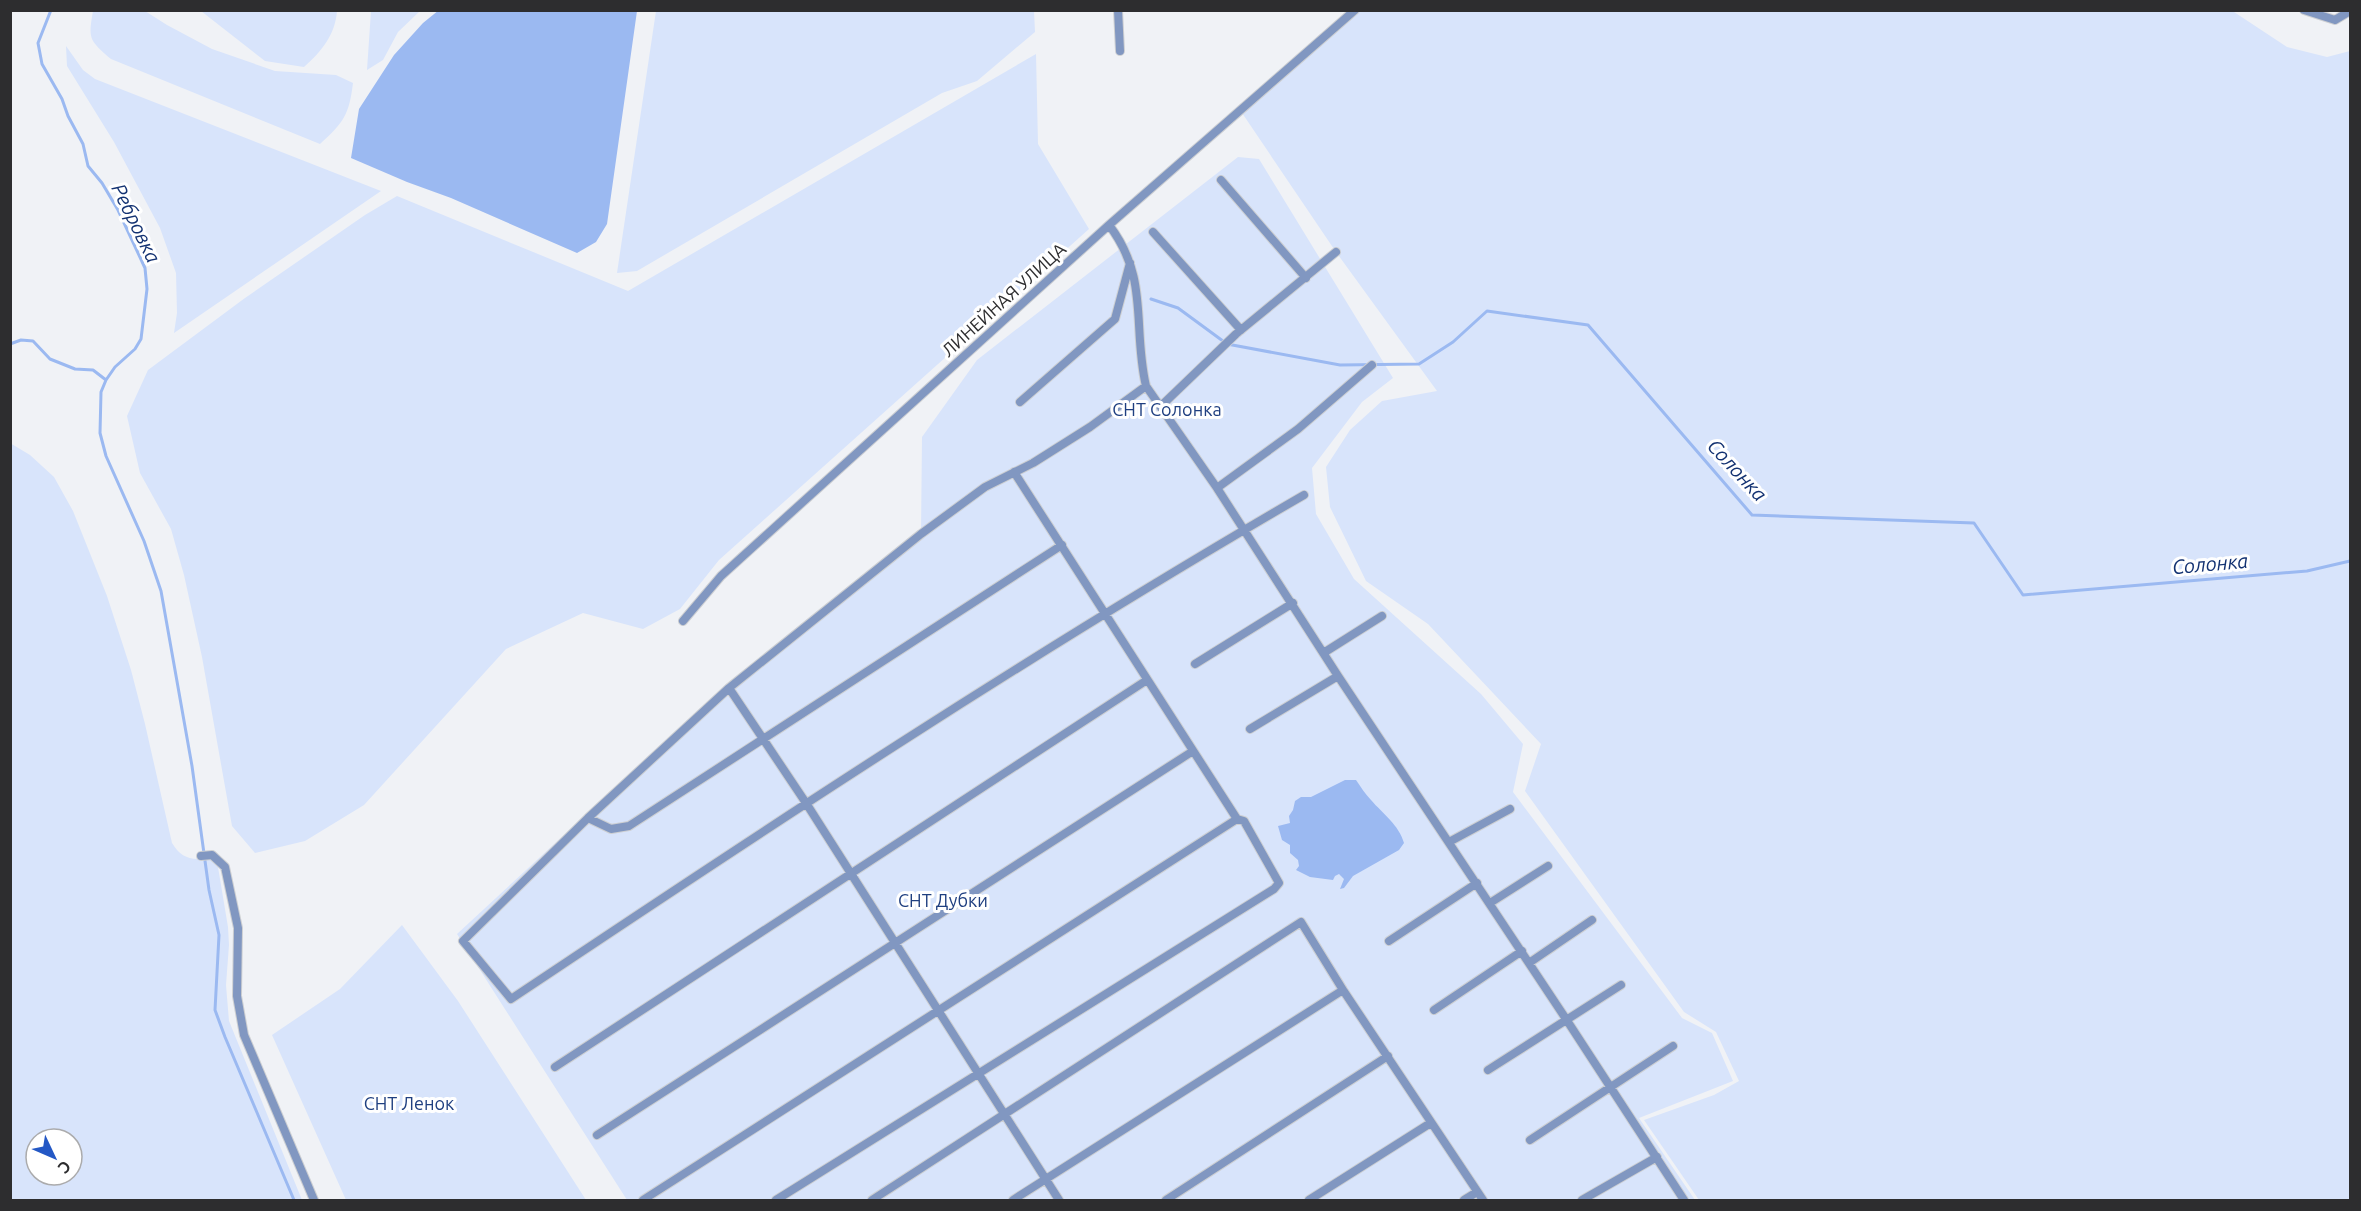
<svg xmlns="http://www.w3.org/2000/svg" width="2361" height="1211" font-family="Ubuntu,sans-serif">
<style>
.green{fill:#d8e4fb;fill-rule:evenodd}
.water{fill:#9bb9f1}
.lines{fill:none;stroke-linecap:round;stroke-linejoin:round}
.stream{stroke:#9bb9f1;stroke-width:3}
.street-casing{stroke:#cdcfd2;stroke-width:10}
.street{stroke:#8197c1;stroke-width:8}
.labels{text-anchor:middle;stroke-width:6;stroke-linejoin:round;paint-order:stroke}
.street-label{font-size:18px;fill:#2d2d2f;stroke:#fff}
.park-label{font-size:18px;fill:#1f3f80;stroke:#fff}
.water-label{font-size:20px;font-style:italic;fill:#133272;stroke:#fff}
</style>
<rect width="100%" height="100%" fill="#f0f2f6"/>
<path class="green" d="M2231,10L2287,47L2327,57L2350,51V1200H1699L1644,1120L1714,1095L1739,1081L1716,1032L1684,1012L1525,791L1541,744L1428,624L1366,581L1330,507L1326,467L1350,430L1382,401L1437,391L1336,252L1240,110L1355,11Z
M93,11H145L167,25L212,49L275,71L336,75L353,83C349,115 344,122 320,144L111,59C89,40 88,39 93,11Z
M201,11H337C335,35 322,51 304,67L265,61Z
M371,11H420L398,32L383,60L367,70Z
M656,11H1034L1035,32L977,81L942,93L637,271L617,273Z
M66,46L83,70L95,79L381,191L174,333L177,313L176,273L160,228L114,142L67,66Z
M1036,54L1038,144L1089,229L719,560L680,609L643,629L583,613L506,649L364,805L305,841L255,853L232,826L202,657L184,575L171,529L140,473L127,416L148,370L245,298L365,215L397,196L628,291Z
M1238,157L1259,159L1393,378L1362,402L1312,468L1316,514L1354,579L1481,694L1523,744L1513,792L1682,1018L1712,1033L1733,1081L1639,1118L1695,1200H627L457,934L702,707L729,688L921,534L922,437L977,360Z
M10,443L30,455L54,477L73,511L107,596L131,670L145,724L172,843C181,858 193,862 210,857L217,861L228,927L229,945L226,985L229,1021L302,1200H11ZM36,1139H72V1175H36Z
M402,925L458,1001L586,1200H346L272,1035L340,989Z"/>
<path class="water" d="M439,10L637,11L607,224L596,242L577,253L451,198L407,182L351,158L359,109L394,55L423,23Z
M1345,780H1356C1361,787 1365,794 1371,800C1383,814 1399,825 1404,843L1399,850L1353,876L1344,888L1340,889L1344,879L1339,874L1335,876L1333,880L1310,877L1296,870L1299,866L1298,860L1290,853V845L1282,840L1278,826L1290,823L1289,816L1293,810L1295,801L1301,797H1311Z"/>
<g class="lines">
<path class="stream" d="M51,10L38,43L42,64L62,99L68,116L83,144L88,166L102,183L118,210L145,268L147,289L141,339L135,349L115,367L106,380L101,392L100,433L106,456L144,541L161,591L192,766L209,890L219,935L215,1010L225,1037L294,1200
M1151,299L1178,308L1227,344L1340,365L1419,364L1453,342L1487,311L1588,325L1752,515L1974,523L2023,595L2307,571L2350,561
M10,344L21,340L33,341L50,359L75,369L93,370L106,380"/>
<defs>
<path id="street" d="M1118,10L1120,51
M2304,10L2335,20L2350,11
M1221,180L1306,278
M1109,225C1150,279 1132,326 1146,386L1217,488L1338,676L1566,1019L1684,1200
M1153,232L1241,330
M1020,402L1115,319L1130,263
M1161,406L1236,334L1336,252
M1217,488L1298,429L1372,365
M1062,545L629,826L611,829L588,818L463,941L511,999C771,825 1033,652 1304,495
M683,621L721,576L1109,225L1355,10
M1325,652L1382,616
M1195,664L1293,603
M729,688L806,803L1059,1200
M1250,729L1338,676
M588,818L729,688L921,534L985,487L1033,463L1090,427L1146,386
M1449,842L1510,809
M201,856L212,855L225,867L238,928L237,996L244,1035L314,1200
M1490,903L1548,866
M1389,941L1477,883
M1529,963L1592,920
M1434,1010L1522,951
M555,1067L1147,680
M1488,1070L1621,985
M597,1135L1193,751
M1530,1140L1673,1046
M643,1200L1237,819
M776,1200L1274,889L1279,883L1244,821L1237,819L1014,472
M872,1200L1301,922L1343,990L1483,1200
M1013,1200L1343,990
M1166,1200L1388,1056
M1309,1200L1429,1124
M1464,1200L1477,1192
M1582,1200L1657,1157"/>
</defs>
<use href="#street" class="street-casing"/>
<use href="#street" class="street"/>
</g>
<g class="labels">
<g class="street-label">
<text transform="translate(1004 300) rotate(-42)" y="6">ЛИНЕЙНАЯ УЛИЦА</text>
</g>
<g class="park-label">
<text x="1167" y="416">СНТ Солонка</text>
<text x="943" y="907">СНТ Дубки</text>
<text x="409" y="1110">СНТ Ленок</text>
</g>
<g class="water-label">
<text transform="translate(136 223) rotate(64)" y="7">Ребровка</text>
<text transform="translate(1737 470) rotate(47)" y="7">Солонка</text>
<text transform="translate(2210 564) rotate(-5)" y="7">Солонка</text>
</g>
</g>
<rect width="2361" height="1211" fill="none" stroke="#2d2d2f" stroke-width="24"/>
<g transform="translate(54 1157) rotate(134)"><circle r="28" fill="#ffffff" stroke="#ababac" stroke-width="1.5"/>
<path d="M0-4.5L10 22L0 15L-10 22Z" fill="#2458c5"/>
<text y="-9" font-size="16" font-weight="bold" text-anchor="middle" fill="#2d2d2f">С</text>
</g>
</svg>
